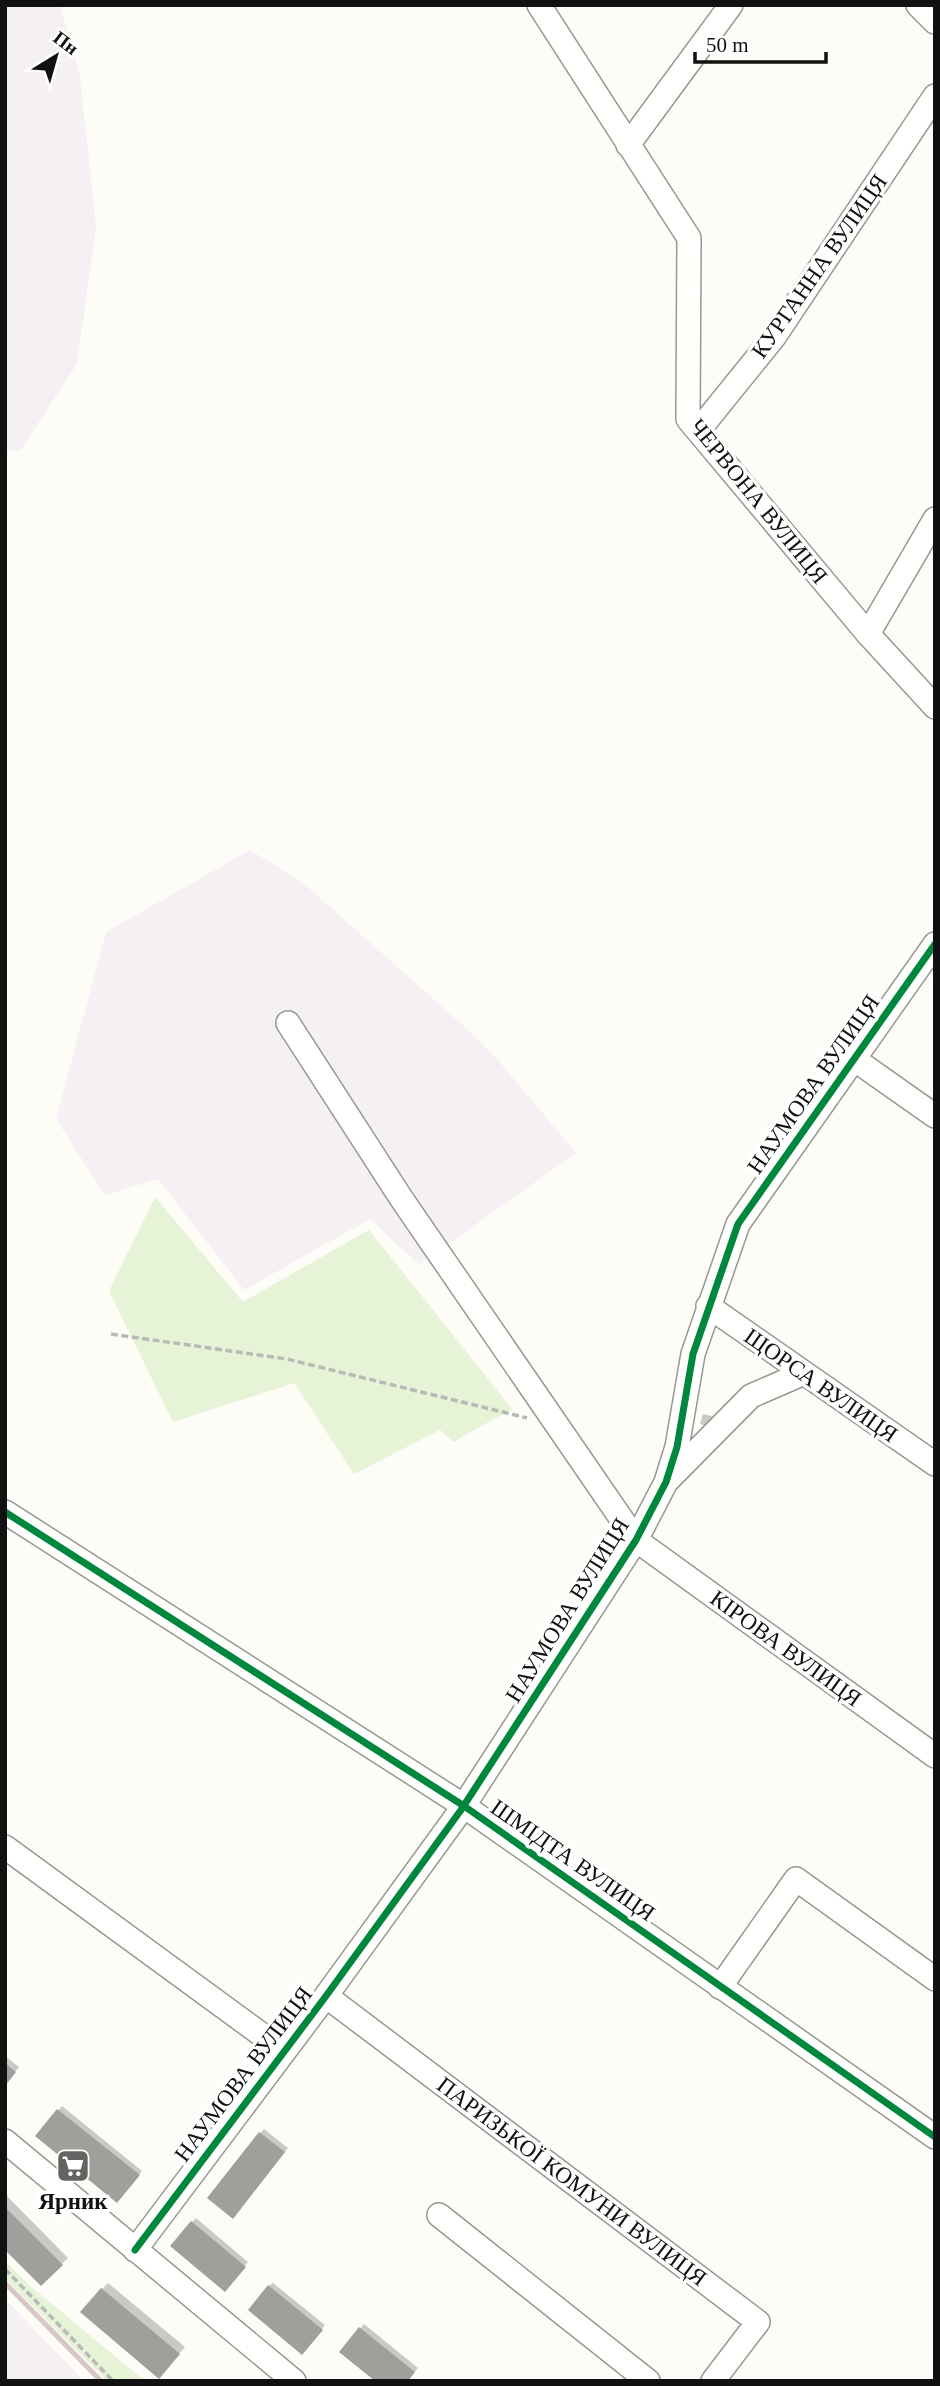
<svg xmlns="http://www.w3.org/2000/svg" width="940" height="2386" font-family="Georgia,serif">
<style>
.industrial{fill:#f5f0f3}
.green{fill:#e7f3d7}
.shadow{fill:#0003}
.building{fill:#a19f9c}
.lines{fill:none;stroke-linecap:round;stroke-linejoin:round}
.minor-casing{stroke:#979795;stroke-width:26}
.path{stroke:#b9b9b8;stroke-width:3.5;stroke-dasharray:7 3.5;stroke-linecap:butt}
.minor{stroke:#fffffe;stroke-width:23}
.rail{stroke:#d9c6c7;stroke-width:5}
.cycleway-casing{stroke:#fff;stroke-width:11}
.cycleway{stroke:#00873e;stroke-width:7}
.labels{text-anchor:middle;stroke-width:7;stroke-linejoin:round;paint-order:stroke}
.street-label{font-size:23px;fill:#111;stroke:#fff}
.poi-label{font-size:23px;font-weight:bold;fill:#111;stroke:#fff}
</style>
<rect width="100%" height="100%" fill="#fdfcf7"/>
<path class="industrial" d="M5,5H60L80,76L96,227L77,364L20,451L5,449Z
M250,850L301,881L456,1019L493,1054L576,1153L419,1265L370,1219L244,1290L158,1179L105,1195L56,1119L106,932Z
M5,2299L84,2381H5Z"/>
<path class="green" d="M155,1197L243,1302L369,1230L512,1409L453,1442L440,1430L354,1474L294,1383L173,1422L109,1291Z
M5,2261L28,2284L145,2381H107L5,2278Z"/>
<path class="shadow" d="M703,1414L716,1417L710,1427L700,1424Z
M5,2056L19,2067L5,2085Z
M62,2106L142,2171L121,2196L38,2136Z
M264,2129L288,2148L237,2213L260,2133Z
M5,2194L68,2258L41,2284L5,2247Z
M196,2218L248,2262L229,2286L192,2222Z
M108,2283L185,2347L165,2370L102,2289Z
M273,2283L325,2325L306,2349L269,2286Z
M364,2324L418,2368L407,2381L341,2351Z"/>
<path class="building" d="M5,2063L16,2072L5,2086Z
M57,2109L140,2175L117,2203L35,2136Z
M259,2132L285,2152L233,2219L207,2198Z
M5,2207L63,2265L41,2286L5,2250Z
M191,2221L246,2267L225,2292L170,2246Z
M268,2285L323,2330L302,2355L248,2310Z
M101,2288L180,2354L159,2379L80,2312Z
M359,2327L415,2372L408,2381H375L339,2352Z"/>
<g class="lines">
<defs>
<path id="minor" d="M539,5L689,238L688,419L868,634L935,707
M918,5L935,22
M628,145L731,5
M698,431L774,337L935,96
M868,634L935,519
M288,1023L401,1198L636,1540L935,1756
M854,1059L935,1116
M708,1306L935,1464
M669,1479L751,1396L804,1373
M5,1512L464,1806L935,2137
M5,1847L284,2051
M720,1987L796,1879L935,1979
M326,1996L758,2322L713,2381
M5,2141L294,2381
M439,2215L648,2381
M135,2250L326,1996L461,1810L636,1540L666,1482L677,1447L693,1354L738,1224L935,944"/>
</defs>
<use href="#minor" class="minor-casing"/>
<path class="path" d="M111,1334L287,1359L527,1418
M5,2269L113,2381"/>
<use href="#minor" class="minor"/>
<path class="rail" d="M5,2283L101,2381"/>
<defs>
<path id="cycleway" d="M5,1512L464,1806L935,2137
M135,2250L326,1996L461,1810L636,1540L666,1482L677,1447L693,1354L738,1224L935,944"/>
</defs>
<use href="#cycleway" class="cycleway-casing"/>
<use href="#cycleway" class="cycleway"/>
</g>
<defs>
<symbol id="supermarket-square" viewBox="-11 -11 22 22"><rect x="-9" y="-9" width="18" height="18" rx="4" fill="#646362" stroke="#fff"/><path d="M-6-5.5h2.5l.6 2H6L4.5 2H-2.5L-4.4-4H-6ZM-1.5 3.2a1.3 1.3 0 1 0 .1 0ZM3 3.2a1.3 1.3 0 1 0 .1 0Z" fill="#fff"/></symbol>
</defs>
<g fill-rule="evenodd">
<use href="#supermarket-square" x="54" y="2147" width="38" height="38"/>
</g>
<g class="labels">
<g class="street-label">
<text transform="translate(819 266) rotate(-55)" y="8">КУРГАННА ВУЛИЦЯ</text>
<text transform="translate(759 501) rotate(51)" y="8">ЧЕРВОНА ВУЛИЦЯ</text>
<text transform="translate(813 1084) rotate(-55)" y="8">НАУМОВА ВУЛИЦЯ</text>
<text transform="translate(821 1385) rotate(35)" y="8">ЩОРСА ВУЛИЦЯ</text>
<text transform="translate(567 1610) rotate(-58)" y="8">НАУМОВА ВУЛИЦЯ</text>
<text transform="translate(786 1648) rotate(36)" y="8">КІРОВА ВУЛИЦЯ</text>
<text transform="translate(573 1860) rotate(35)" y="8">ШМІДТА ВУЛИЦЯ</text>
<text transform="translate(243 2074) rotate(-53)" y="8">НАУМОВА ВУЛИЦЯ</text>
<text transform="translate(572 2181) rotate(37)" y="8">ПАРИЗЬКОЇ КОМУНИ ВУЛИЦЯ</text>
</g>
<g class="poi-label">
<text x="73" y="2209">Ярник</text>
</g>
</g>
<rect width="940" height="2386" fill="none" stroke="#111111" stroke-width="14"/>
<g transform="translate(56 56) rotate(37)" stroke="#ffffff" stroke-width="5" paint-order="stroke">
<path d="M0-5L12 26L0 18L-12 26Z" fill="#111111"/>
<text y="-10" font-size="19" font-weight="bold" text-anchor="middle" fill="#111111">Пн</text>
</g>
<path d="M695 52v10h131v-10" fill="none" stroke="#111111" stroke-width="3.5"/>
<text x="706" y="52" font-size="21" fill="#111111" stroke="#ffffff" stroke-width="5" paint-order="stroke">50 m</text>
</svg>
